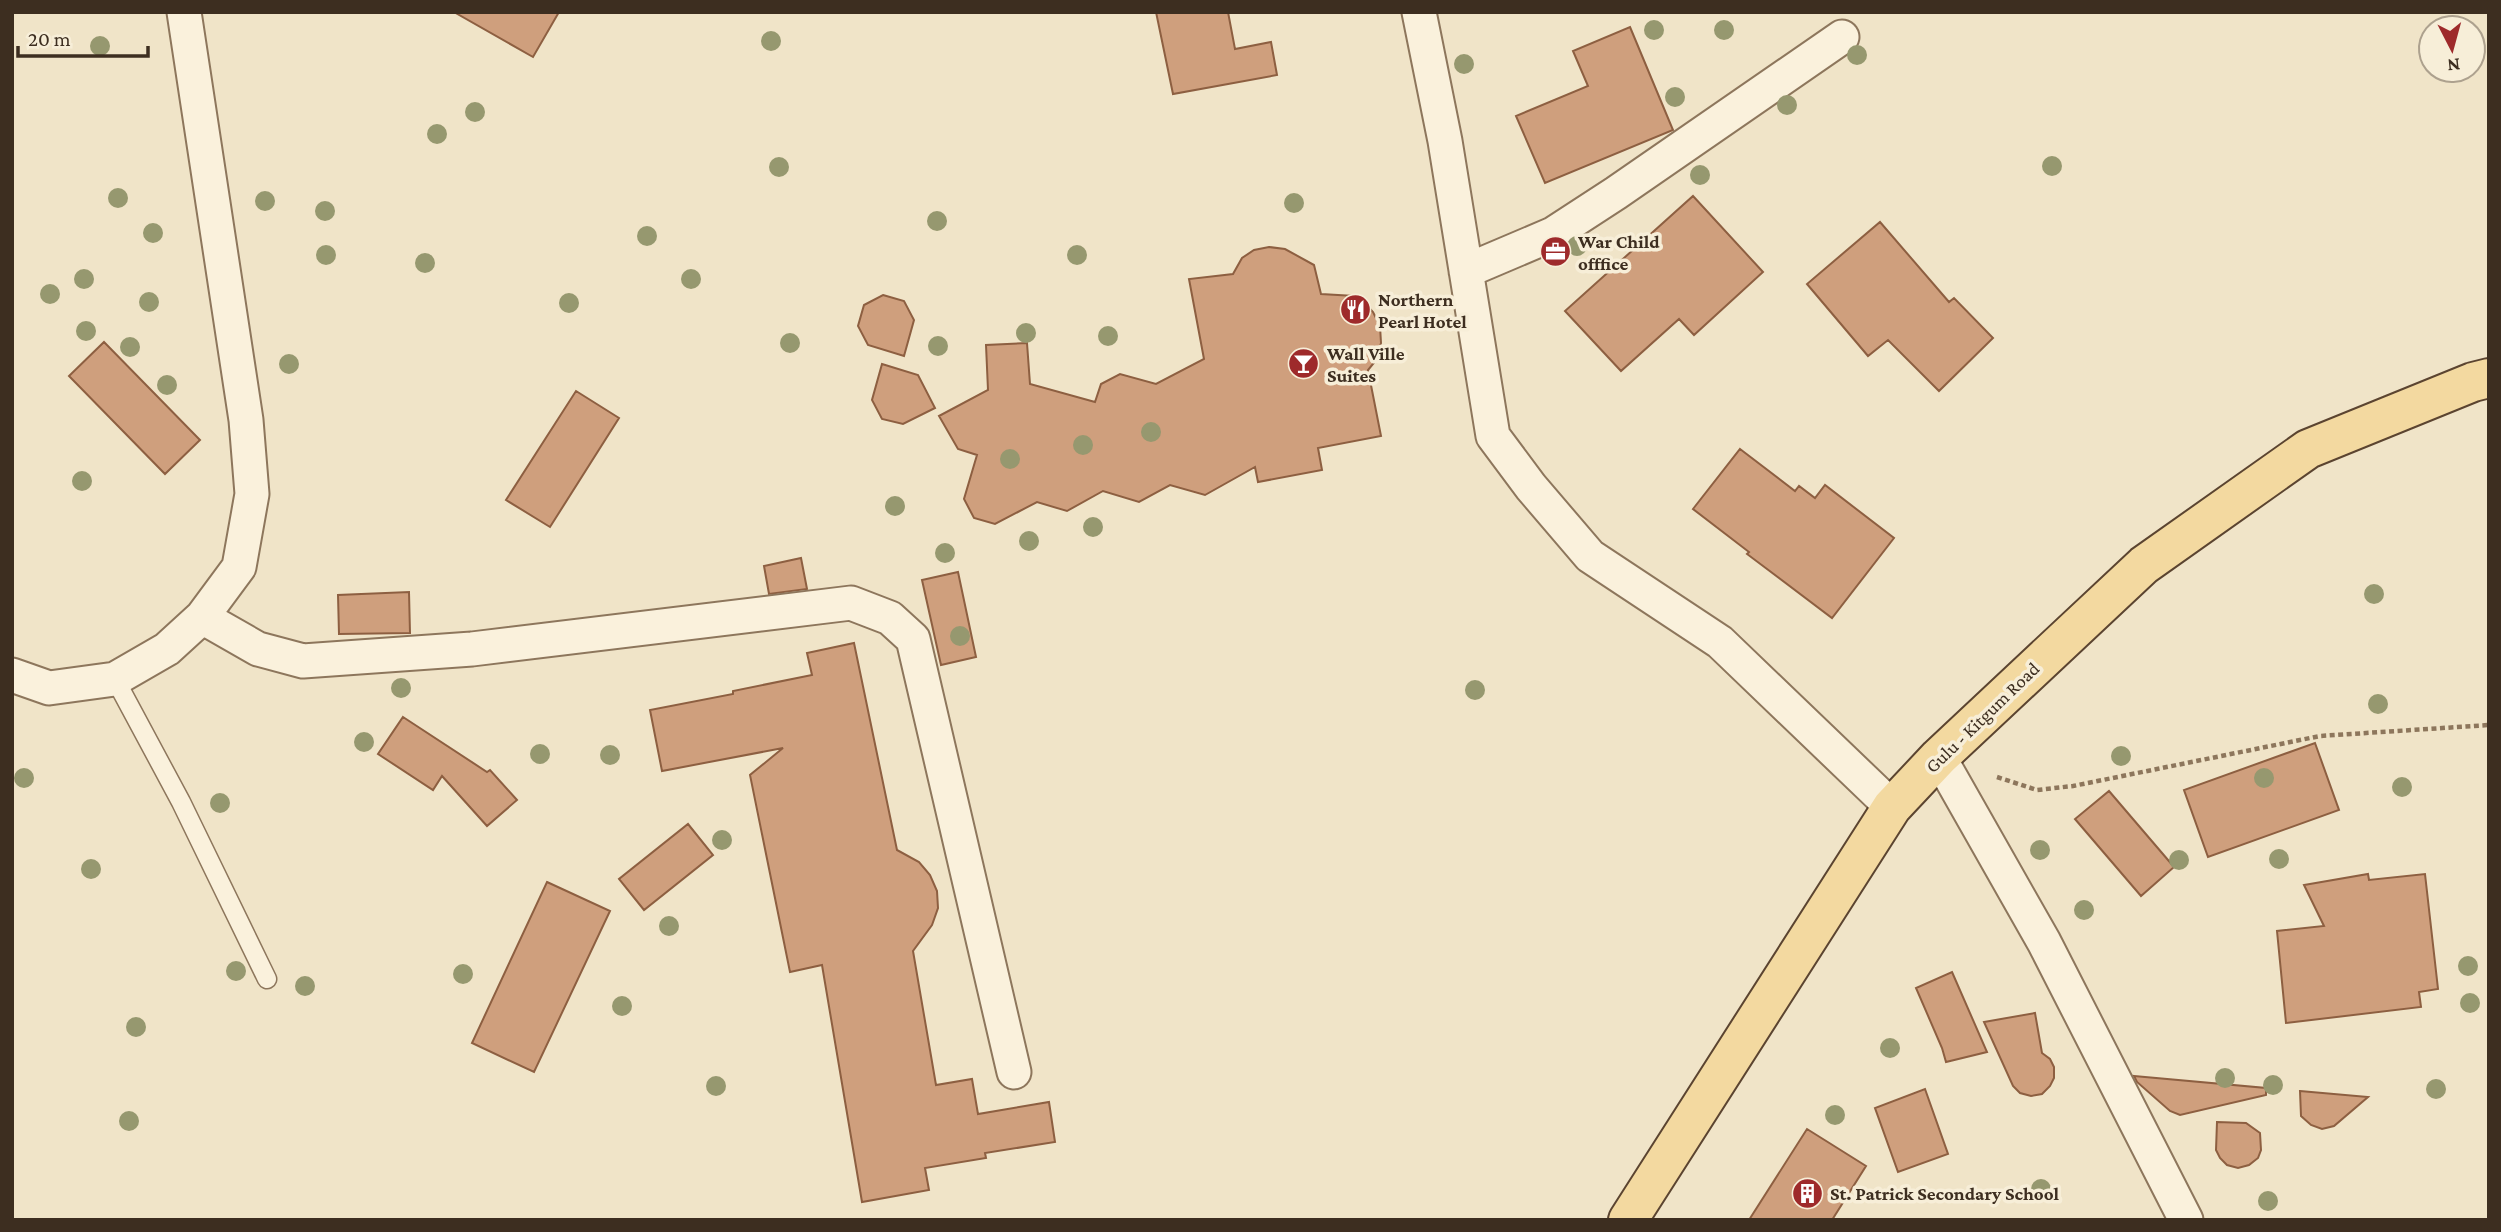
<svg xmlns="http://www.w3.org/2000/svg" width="2501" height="1232" font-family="'Crimson Pro',serif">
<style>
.building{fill:#cf9f7d;stroke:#8d5f41;stroke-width:2}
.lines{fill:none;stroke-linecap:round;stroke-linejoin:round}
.service-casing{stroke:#8d765c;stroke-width:21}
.minor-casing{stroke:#8d765c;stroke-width:37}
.primary-casing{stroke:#5b4430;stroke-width:42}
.path{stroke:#8d765c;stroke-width:4.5;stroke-dasharray:5 3.5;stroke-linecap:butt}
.service{stroke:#faf1dc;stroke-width:18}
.minor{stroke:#faf1dc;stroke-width:33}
.primary{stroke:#f3d9a0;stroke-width:38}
.tree{fill:#96986f}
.labels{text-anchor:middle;stroke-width:7;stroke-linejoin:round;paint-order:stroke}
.poi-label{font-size:19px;font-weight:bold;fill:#3d2e20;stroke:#f7eed8;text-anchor:start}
.street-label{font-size:19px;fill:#3d2e20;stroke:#f7eed8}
</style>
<rect width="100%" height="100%" fill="#f0e4c8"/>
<path class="building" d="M454,12H559L533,57Z
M1156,12H1228L1235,49L1271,42L1277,75L1173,94Z
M1630,27L1673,130L1545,183L1516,116L1588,86L1573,51Z
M1693,196L1763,272L1694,335L1679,319L1621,371L1565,311Z
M1880,222L1949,302L1954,298L1993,338L1939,391L1888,340L1868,356L1807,284Z
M1269,247L1285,249L1314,265L1321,294L1355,296L1362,300L1373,312L1380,326L1381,343L1377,359L1368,370L1381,436L1318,448L1322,470L1258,482L1255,467L1205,495L1170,485L1139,502L1103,491L1067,511L1037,502L995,524L974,518L964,499L977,455L958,449L939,416L988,390L986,345L1027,343L1030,384L1095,402L1101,384L1120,374L1156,384L1204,359L1189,279L1233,274L1242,258L1254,250Z
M883,295L904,301L914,320L904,356L868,345L858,326L864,305Z
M104,342L200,440L165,474L69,376Z
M882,364L918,375L935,408L903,424L882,419L872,400Z
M576,391L619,418L550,527L506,500Z
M1740,449L1795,491L1799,486L1815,498L1825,485L1894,538L1832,618L1747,554L1749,552L1693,509Z
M801,558L807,589L769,594L764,566Z
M958,572L976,657L941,665L922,580Z
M409,592L410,633L339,634L338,595Z
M854,643L897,850L919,862L930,875L937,891L938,908L932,925L913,951L936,1085L972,1079L978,1114L1049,1102L1055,1142L985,1153L986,1158L925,1168L929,1190L862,1202L822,965L790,972L750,775L783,748L662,771L650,710L733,694V691L812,675L807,653Z
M403,717L487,772L490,770L517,800L487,826L442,776L433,790L378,754Z
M2315,743L2339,810L2208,857L2184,790Z
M2109,791L2174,867L2141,896L2075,819Z
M688,824L713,855L644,910L619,879Z
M2368,874L2369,880L2425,874L2438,989L2419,992L2421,1007L2286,1023L2277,931L2324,926L2304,885Z
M547,882L610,911L534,1072L472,1043Z
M1952,972L1987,1052L1946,1062L1942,1048L1916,988Z
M2035,1013L2042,1053L2050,1059L2054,1067V1078L2050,1086L2042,1094L2031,1096L2020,1093L2013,1086L1984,1022Z
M2134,1076L2266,1088V1095L2180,1115L2170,1111L2137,1082Z
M1925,1089L1948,1154L1898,1172L1875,1108Z
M2300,1091L2368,1097L2334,1126L2322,1129L2311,1125L2301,1116Z
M2217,1122L2246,1123L2260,1133L2261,1150L2258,1158L2249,1165L2238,1168L2227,1165L2220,1158L2216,1150Z
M1807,1129L1866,1166L1832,1220H1749Z"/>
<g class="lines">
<defs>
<path id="service" d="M115,679L181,802L267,979"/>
<path id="minor" d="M1419,12L1445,141L1493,436L1531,487L1590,556L1720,642L1892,807
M1466,271L1553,234L1616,193L1842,37
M202,617L258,649L303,661L472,649L851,603L890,618L913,639L1014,1072
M12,675L49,688L115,679L167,649L202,617L239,567L252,494L246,420L184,12
M1939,757L2044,942L2186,1220"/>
<path id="primary" d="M1628,1220L1892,807L1939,757L2144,565L2308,449L2473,382L2489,378"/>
</defs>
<use href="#service" class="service-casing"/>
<use href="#minor" class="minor-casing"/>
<use href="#primary" class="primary-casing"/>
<path class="path" d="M1997,777L2037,790L2073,786L2320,736L2489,725"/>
<use href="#service" class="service"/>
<use href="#minor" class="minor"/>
<use href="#primary" class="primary"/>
</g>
<g class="tree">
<circle cx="1654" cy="30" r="10"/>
<circle cx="1724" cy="30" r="10"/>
<circle cx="771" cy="41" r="10"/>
<circle cx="100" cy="46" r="10"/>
<circle cx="1857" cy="55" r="10"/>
<circle cx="1464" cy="64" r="10"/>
<circle cx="1675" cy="97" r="10"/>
<circle cx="1787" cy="105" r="10"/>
<circle cx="475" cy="112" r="10"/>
<circle cx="437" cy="134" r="10"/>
<circle cx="2052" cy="166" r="10"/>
<circle cx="779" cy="167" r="10"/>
<circle cx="1700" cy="175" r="10"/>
<circle cx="118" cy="198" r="10"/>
<circle cx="265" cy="201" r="10"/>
<circle cx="1294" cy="203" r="10"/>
<circle cx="325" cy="211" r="10"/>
<circle cx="937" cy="221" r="10"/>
<circle cx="153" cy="233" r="10"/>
<circle cx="647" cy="236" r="10"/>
<circle cx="1577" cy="246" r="10"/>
<circle cx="326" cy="255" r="10"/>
<circle cx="1077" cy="255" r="10"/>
<circle cx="425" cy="263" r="10"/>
<circle cx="84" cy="279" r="10"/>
<circle cx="691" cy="279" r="10"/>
<circle cx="50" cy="294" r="10"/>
<circle cx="149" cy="302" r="10"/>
<circle cx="569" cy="303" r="10"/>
<circle cx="86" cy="331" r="10"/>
<circle cx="1026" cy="333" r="10"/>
<circle cx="1108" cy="336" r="10"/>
<circle cx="790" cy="343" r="10"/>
<circle cx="938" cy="346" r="10"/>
<circle cx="130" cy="347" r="10"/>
<circle cx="289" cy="364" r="10"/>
<circle cx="167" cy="385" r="10"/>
<circle cx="1151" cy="432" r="10"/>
<circle cx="1083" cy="445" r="10"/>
<circle cx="1010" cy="459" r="10"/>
<circle cx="82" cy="481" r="10"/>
<circle cx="895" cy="506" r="10"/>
<circle cx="1093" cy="527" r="10"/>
<circle cx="1029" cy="541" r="10"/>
<circle cx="945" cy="553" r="10"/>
<circle cx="2374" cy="594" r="10"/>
<circle cx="960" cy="636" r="10"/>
<circle cx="401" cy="688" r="10"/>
<circle cx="1475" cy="690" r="10"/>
<circle cx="2378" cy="704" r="10"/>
<circle cx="364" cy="742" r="10"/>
<circle cx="540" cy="754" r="10"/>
<circle cx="610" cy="755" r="10"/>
<circle cx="2121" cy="756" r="10"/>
<circle cx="24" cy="778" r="10"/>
<circle cx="2264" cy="778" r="10"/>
<circle cx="2402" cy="787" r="10"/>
<circle cx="220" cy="803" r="10"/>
<circle cx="722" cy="840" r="10"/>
<circle cx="2040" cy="850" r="10"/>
<circle cx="2279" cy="859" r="10"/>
<circle cx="2179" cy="860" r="10"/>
<circle cx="91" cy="869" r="10"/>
<circle cx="2084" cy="910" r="10"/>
<circle cx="669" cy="926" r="10"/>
<circle cx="2468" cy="966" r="10"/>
<circle cx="236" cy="971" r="10"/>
<circle cx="463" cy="974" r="10"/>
<circle cx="305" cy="986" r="10"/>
<circle cx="2470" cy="1003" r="10"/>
<circle cx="622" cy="1006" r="10"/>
<circle cx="136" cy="1027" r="10"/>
<circle cx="1890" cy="1048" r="10"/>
<circle cx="2225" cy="1078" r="10"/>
<circle cx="2273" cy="1085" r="10"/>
<circle cx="716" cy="1086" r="10"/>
<circle cx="2436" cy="1089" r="10"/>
<circle cx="1835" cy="1115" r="10"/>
<circle cx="129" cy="1121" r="10"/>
<circle cx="2041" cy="1189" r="10"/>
<circle cx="2268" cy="1201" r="10"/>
</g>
<defs>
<symbol id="office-disc" viewBox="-11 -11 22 22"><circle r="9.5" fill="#9e2a2b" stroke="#f7eed8"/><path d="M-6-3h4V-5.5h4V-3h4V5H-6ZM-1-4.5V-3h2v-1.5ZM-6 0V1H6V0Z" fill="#fff"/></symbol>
<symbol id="restaurant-disc" viewBox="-11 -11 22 22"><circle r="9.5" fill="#9e2a2b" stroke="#f7eed8"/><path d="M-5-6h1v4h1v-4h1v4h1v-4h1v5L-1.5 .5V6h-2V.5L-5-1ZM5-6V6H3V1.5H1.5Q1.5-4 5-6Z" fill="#fff"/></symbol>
<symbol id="bar-disc" viewBox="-11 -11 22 22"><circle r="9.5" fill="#9e2a2b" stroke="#f7eed8"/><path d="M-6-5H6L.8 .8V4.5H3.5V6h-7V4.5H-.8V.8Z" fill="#fff"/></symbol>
<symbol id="building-disc" viewBox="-11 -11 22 22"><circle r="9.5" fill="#9e2a2b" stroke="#f7eed8"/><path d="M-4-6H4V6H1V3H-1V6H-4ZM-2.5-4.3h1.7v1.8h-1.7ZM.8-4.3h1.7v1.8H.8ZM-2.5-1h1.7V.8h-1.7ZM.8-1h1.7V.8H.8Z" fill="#fff"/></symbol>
</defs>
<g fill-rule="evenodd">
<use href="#office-disc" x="1538" y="234" width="35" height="35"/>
<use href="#restaurant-disc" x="1338" y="292" width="35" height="35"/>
<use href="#bar-disc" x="1286" y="346" width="35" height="35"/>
<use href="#building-disc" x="1790" y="1176" width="35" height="35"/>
</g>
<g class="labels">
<g class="poi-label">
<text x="1578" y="248">War Child<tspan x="1578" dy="22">offfice</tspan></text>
<text x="1378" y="306">Northern<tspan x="1378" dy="22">Pearl Hotel</tspan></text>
<text x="1327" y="360">Wall Ville<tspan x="1327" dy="22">Suites</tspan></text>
<text x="1830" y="1200">St. Patrick Secondary School</text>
</g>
<g class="street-label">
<text transform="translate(1982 717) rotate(-44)" y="7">Gulu - Kitgum Road</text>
</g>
</g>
<rect width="2501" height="1232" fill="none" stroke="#3d2e20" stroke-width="28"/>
<g transform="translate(2452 49) rotate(174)"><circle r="33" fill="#f7eed8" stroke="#ada18e" stroke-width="2"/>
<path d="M0-5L12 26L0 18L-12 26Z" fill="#9e2a2b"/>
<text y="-10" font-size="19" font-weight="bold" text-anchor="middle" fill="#3d2e20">N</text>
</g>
<path d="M18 46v10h130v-10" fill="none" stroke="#3d2e20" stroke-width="3.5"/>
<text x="28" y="46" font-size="21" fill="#3d2e20" stroke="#f7eed8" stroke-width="5" paint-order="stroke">20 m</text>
</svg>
